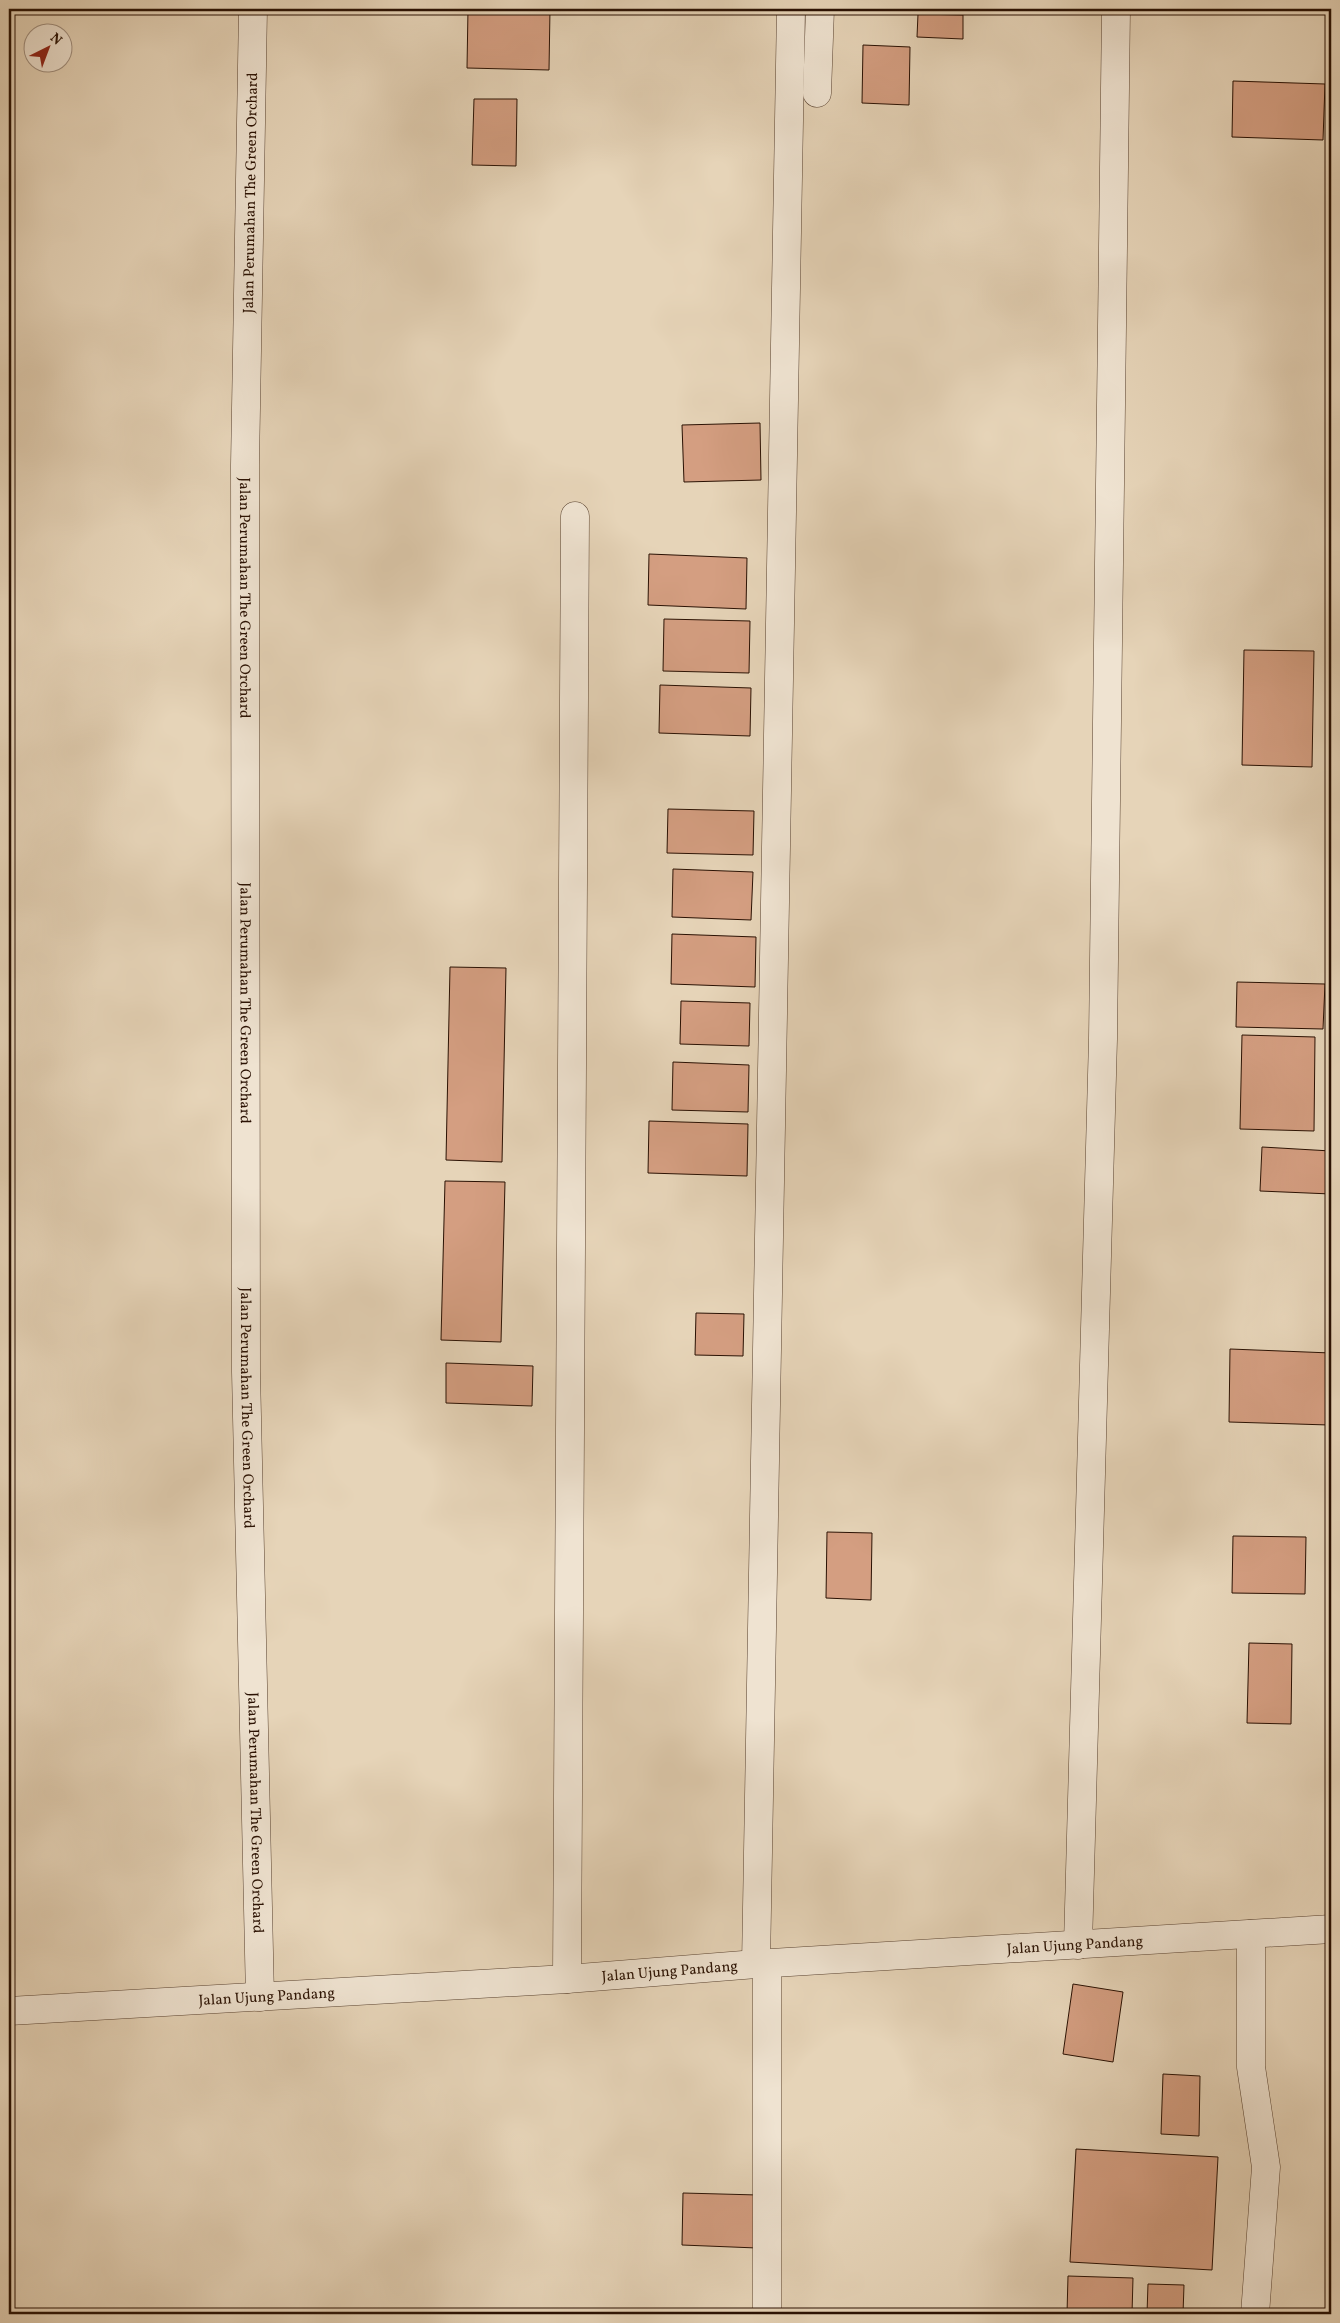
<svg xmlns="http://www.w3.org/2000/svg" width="1340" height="2323" font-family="Vollkorn,serif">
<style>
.building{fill:#d49e81;stroke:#2a1103}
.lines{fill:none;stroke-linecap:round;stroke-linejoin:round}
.minor-casing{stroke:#594230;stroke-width:29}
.minor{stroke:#efe3d1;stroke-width:28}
.labels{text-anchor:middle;stroke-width:4;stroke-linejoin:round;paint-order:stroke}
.street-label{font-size:15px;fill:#2a1103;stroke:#efe3d1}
</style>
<rect width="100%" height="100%" fill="#e6d4b8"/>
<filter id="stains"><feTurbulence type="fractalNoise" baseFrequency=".004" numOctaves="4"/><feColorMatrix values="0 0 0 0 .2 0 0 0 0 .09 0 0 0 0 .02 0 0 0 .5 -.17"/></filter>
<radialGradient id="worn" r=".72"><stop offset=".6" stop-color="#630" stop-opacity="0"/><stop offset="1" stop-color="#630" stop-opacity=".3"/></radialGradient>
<path class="building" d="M468,9H550L549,70L467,68Z
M918,14L963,15V39L917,37Z
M863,45L910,47L909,105L862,103Z
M1233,81L1325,84L1323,140L1232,137Z
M474,99H517L516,166L472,165Z
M760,423L761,480L684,482L682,425Z
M649,554L747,558L746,609L648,605Z
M664,619L750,621L749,673L663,671Z
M1244,650L1314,651L1312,767L1242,765Z
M660,685L751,688L750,736L659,733Z
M668,809L754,811L753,855L667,853Z
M673,869L753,872L751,920L672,917Z
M672,934L756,937L755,987L671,984Z
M450,967L506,968L502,1162L446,1160Z
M1237,982L1325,984L1323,1029L1236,1027Z
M681,1001L750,1003L749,1046L680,1044Z
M1242,1035L1315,1037L1314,1131L1240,1129Z
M673,1062L749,1065L748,1112L672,1110Z
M649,1121L748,1124L747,1176L648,1173Z
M1262,1147L1331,1151V1194L1260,1191Z
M445,1181L505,1182L501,1342L441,1340Z
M696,1313L744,1314L743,1356L695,1355Z
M1230,1349L1331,1353L1329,1425L1229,1422Z
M446,1363L533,1366L532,1406L446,1403Z
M827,1532L872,1533L871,1600L826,1598Z
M1233,1536L1306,1537L1305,1594L1232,1593Z
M1249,1643L1292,1644L1291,1724L1247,1723Z
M1073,1984L1123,1992L1113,2062L1063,2054Z
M1163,2074L1200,2076L1199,2136L1161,2134Z
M1076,2149L1218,2157L1212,2270L1070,2262Z
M683,2193L758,2195L757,2248L682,2245Z
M1068,2276L1133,2278L1132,2314H1067Z
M1148,2284L1184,2285L1183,2314H1147Z
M904,2309L905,2314H865Z"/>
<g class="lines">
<defs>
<g id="minor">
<path id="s1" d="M253,9L245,465L246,1372L260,1997"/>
<path d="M817,93L820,9"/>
<path d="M1251,1934V2067L1266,2167L1255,2314"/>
<path d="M1078,1945L1103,1039L1116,9"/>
<path d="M756,1964L791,9"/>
<path d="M767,1964V2314"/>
<path d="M567,1979L575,516"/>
<path id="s2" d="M9,2011L567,1979L756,1964L1331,1929"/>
</g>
</defs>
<use href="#minor" class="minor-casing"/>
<use href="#minor" class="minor"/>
</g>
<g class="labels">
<g class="street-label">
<text transform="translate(250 193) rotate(-89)" y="5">Jalan Perumahan The Green Orchard</text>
<text dy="5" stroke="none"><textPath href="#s1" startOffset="589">Jalan Perumahan The Green Orchard</textPath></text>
<text dy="5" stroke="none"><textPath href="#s1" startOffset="994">Jalan Perumahan The Green Orchard</textPath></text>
<text dy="5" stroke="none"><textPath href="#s1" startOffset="1399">Jalan Perumahan The Green Orchard</textPath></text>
<text dy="5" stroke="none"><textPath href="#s1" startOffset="1804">Jalan Perumahan The Green Orchard</textPath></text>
<text dy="5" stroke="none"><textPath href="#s2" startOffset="1068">Jalan Ujung Pandang</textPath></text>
<text dy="5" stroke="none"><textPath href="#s2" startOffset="662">Jalan Ujung Pandang</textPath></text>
<text dy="5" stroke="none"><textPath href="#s2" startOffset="258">Jalan Ujung Pandang</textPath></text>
</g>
</g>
<rect width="1340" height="2323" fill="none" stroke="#e6d4b8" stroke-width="30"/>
<rect x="10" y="10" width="1320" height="2303" fill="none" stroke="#2a1103" stroke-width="2.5"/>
<rect x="15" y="15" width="1310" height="2293" fill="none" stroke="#2a1103"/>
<g transform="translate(48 48) rotate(42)"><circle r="24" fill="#efe3d1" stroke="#a08f7f"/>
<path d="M0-4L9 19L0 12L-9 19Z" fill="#8f2418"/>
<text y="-8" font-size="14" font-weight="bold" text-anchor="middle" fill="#2a1103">N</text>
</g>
<rect width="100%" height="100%" filter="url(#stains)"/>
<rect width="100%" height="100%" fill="url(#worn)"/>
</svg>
